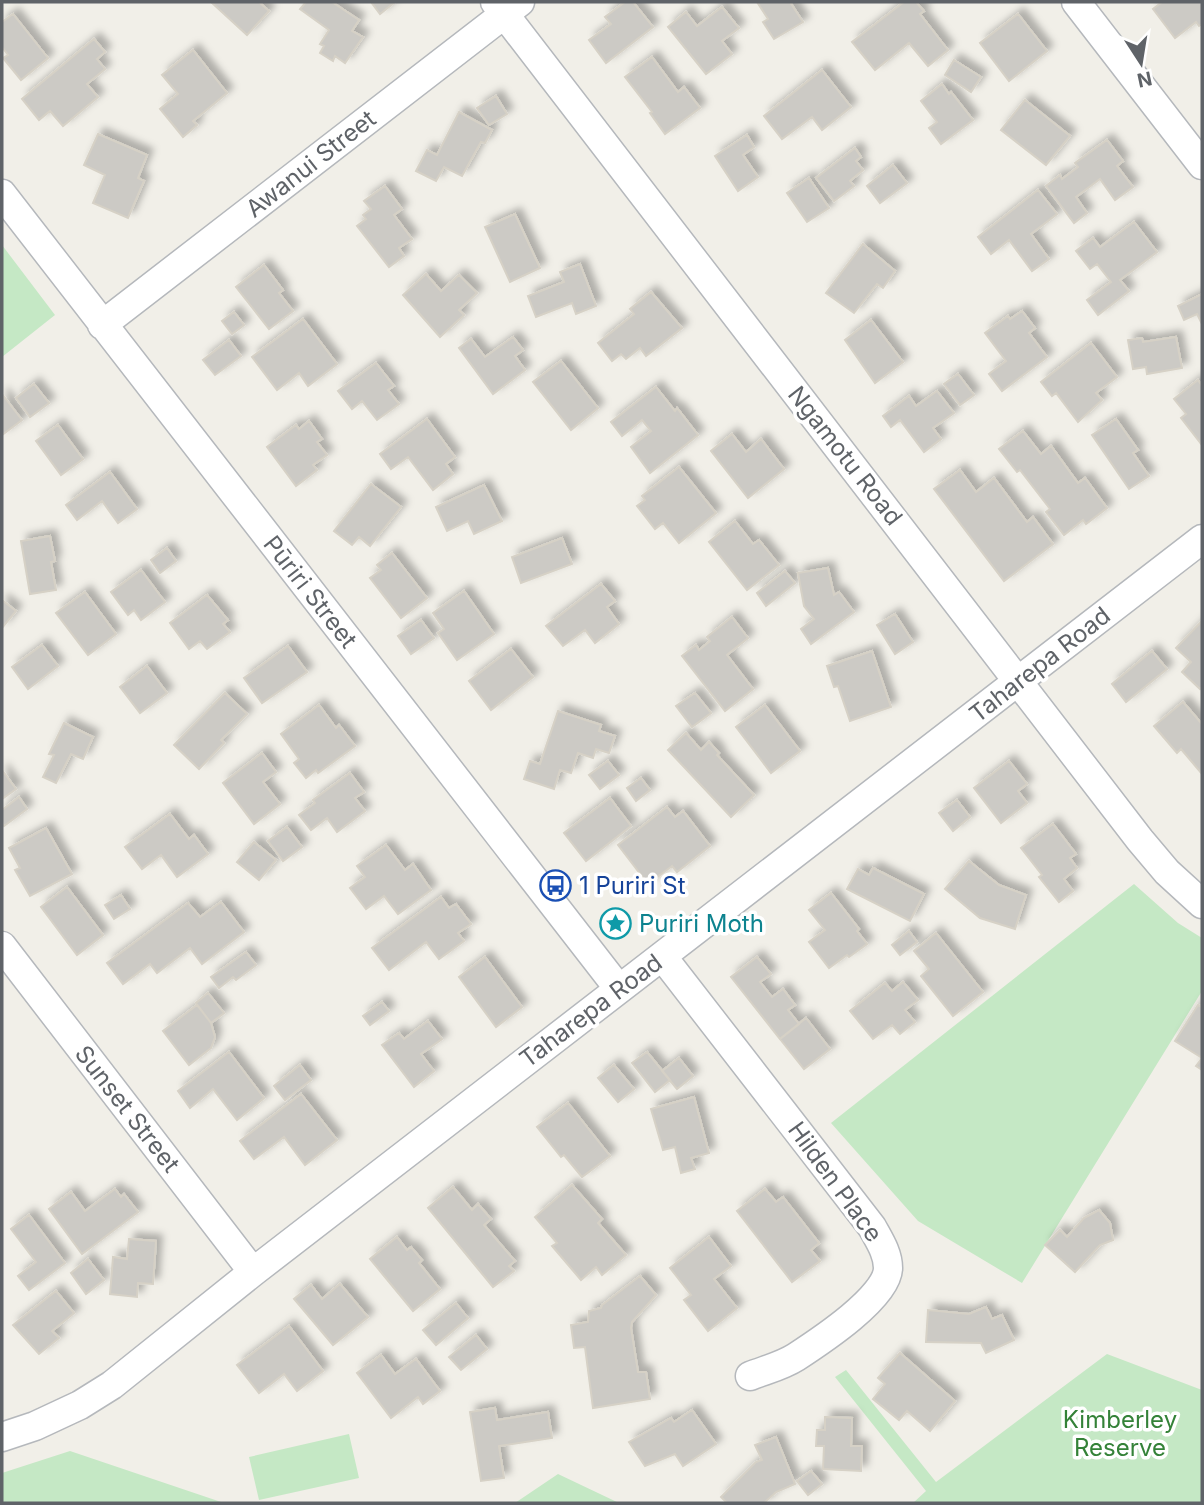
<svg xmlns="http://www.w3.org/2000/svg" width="1204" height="1505" font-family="Inter,sans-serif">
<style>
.green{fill:#c5e8c5}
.building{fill:#cccac5;stroke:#d6d1c6;stroke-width:2;filter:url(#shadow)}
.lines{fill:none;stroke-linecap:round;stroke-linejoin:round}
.minor-casing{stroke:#b5b8bc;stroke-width:31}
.minor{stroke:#fff;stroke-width:28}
.labels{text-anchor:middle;stroke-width:7;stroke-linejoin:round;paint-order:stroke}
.street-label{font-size:24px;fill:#5f6368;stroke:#fff}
.transit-label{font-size:24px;fill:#164399;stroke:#fff;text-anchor:start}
.culture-label{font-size:24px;fill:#0d838f;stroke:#fff;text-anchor:start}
.park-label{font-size:24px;fill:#348238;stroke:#fff}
</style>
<defs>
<filter id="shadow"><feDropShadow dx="6" dy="-6" stdDeviation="3.5" flood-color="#0004"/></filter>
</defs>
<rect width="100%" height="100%" fill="#f1efe8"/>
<path class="green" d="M2,245L55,315L2,357Z
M1134,884L1178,923L1202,938V991L1022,1283L918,1221L831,1123Z
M1107,1354L1202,1390V1503H913L926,1491L835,1377L846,1370L936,1482Z
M349,1434L359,1478L259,1500L249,1457Z
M70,1451L224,1503H2V1473Z
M558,1474L619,1503H515Z"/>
<path class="building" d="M211,2H259L269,11L247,35Z
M306,2H332L359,20L352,31L363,37L345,63L335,56L333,61L320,53L324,46L320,44L329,30L300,9Z
M371,2H395L380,14Z
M625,2H633L653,27L606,63L589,40L611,24L605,17Z
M757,2H790L803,22L774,39L763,22L768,19Z
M904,2H916L924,11L920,14L948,50L928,66L909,43L875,70L852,42Z
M1162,2H1202V24L1199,26L1196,22L1175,38L1153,9Z
M722,7L739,28L722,41L732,54L706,74L668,27L686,12L697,26Z
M13,14L48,58L21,80L3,58L8,55L2,47V22Z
M1018,14L1047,51L1009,81L980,43Z
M94,39L105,52L97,59L105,69L87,84L98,97L63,126L50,111L39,120L22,99Z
M193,50L227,93L193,121L197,125L183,137L160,109L178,94L162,75Z
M652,57L678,92L684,87L700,108L665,134L650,113L652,112L625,77Z
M954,60L981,77L971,92L945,75Z
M822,70L851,107L822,130L812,117L782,139L764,116Z
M942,84L949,94L951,92L973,120L941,144L929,128L937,122L921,101Z
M496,96L507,114L489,125L477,108Z
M1025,100L1070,136L1046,165L1001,130Z
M459,112L492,130L485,143L481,142L462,176L444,167L436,181L416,171L427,150L437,155Z
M98,134L147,155L138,178L144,181L128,218L93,203L105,175L84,165Z
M747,135L754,147L743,155L758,177L738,191L715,156Z
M1107,140L1123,161L1117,166L1133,187L1115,200L1100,179L1076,197L1087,213L1074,223L1046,186L1060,175L1062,179L1078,167L1075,163Z
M855,148L861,157L856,161L863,170L850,181L854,186L834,201L816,178Z
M893,165L907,183L880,203L867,186Z
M809,178L829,208L807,222L787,193Z
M385,186L402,209L394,215L412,239L399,248L404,256L389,267L357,226L366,219L363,215L371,209L364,201Z
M1038,190L1057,214L1031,234L1049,259L1032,271L1009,240L991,254L978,237Z
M515,214L540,268L510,282L485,227Z
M1134,222L1157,252L1120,280L1129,291L1098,315L1087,300L1111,282L1097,264L1090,269L1076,251L1093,238L1100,247Z
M863,244L895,271L883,288L877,284L854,313L826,293Z
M580,264L596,306L576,314L572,303L536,317L528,296L564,282L560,272Z
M264,265L283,290L279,293L293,311L269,329L236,287Z
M426,274L441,291L459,275L477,293L459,310L464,315L440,337L403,295Z
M651,292L682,328L646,356L640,348L626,359L621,354L612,361L598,343L634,314L630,309Z
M1202,294V324L1197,314L1184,320L1178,306Z
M1022,311L1035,328L1029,333L1047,357L1002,391L989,374L1006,361L985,333L1008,316L1010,319Z
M234,312L244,325L232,334L222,321Z
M303,319L337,364L308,386L299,373L277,390L252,357Z
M871,320L903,362L875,383L845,340Z
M513,337L523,350L515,356L525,370L493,394L459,348L471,339L485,357Z
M1176,337L1182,368L1147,374L1146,367L1133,369L1128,340L1142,338L1143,342Z
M229,340L241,356L215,375L203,360Z
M1091,343L1117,377L1096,393L1102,400L1078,422L1056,393L1052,396L1041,382Z
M561,361L598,408L571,430L533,382Z
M376,363L394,386L388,390L399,404L377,420L362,401L352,409L338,391Z
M958,374L974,395L960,405L944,384Z
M1198,380L1202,386V445L1181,418L1186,414L1174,399Z
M34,384L49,403L30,417L16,398Z
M656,387L675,411L677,408L698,435L650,473L631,447L651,431L642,420L622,436L611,422Z
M937,391L954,413L933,428L941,439L924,452L900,420L891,427L883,416L909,396L916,406Z
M2,394L22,420L2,435Z
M427,419L455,457L446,464L453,474L433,490L408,457L391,469L380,454Z
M1116,419L1138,450L1133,453L1149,476L1129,489L1092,435Z
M309,421L322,439L317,442L327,455L313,465L317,470L296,486L267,447L296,425L299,429Z
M58,425L83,459L61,475L36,441Z
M1023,431L1041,454L1051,446L1078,483L1085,478L1107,508L1086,524L1083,520L1064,535L1046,512L1050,509L1020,470L1017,472L999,449Z
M732,434L746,452L761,439L784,469L748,498L711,451Z
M679,467L716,513L679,543L663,523L655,529L637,506L645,500L642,496Z
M960,470L976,492L994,478L1027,522L1033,517L1053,544L1004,581L934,489Z
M110,472L137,509L118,523L102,501L77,520L66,505Z
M371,484L401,507L370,546L359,537L352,545L334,531Z
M484,485L502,521L474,534L468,521L447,531L436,507Z
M735,521L753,544L759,540L779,565L747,590L709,542Z
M50,536L55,561L51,562L56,590L30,594L21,541Z
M562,538L572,564L521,583L512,557Z
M167,548L176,561L160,573L151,560Z
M392,553L427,598L401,618L370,578L381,570L377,565Z
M828,568L834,595L839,592L854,612L811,644L801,629L814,619L804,606L798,573Z
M141,570L165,602L141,620L134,610L128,615L111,592Z
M785,571L795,583L766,606L757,593Z
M601,584L615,601L607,607L619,624L595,643L585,630L563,646L546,626Z
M464,591L494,634L457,660L438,633L444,629L433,613Z
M85,592L116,634L88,655L56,613Z
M207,595L228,620L223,624L230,632L207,649L200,641L189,649L170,623Z
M2,600L16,611L2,628Z
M895,614L913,642L895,654L877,625Z
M732,617L748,638L727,655L753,689L725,711L682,656L696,645L699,650L710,641L707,637Z
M421,620L434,638L411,654L398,636Z
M1202,621V687L1200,689L1182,672L1191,662L1176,648Z
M42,645L58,666L28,689L12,667Z
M288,646L307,672L262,703L244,678Z
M511,649L533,677L491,710L469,681Z
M872,651L891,707L850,721L838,686L834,687L827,666Z
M1152,651L1167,669L1126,702L1112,684Z
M147,666L167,693L140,713L120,687Z
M225,693L247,714L221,740L224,743L199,769L174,745Z
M695,693L711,713L692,727L676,706Z
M1183,702L1202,724V774L1181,749L1177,753L1154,726Z
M319,705L336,728L339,725L355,746L318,773L316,770L306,778L294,763L299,759L281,734Z
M765,705L800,751L771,773L736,727Z
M558,711L601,725L599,731L615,736L609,753L596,749L593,758L578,753L571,773L560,770L554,789L524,779L530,761L540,764Z
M64,723L93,737L83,759L71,754L56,783L43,777L54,755L49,754Z
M686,733L701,750L709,742L719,753L717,755L754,795L731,817L668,750Z
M262,753L276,772L263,782L280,804L254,824L223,783Z
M608,761L619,775L600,789L589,775Z
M1009,761L1027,784L1018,791L1027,803L1001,823L974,788Z
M2,770L16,789L2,799Z
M350,773L364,792L355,798L365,811L337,832L327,818L311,830L299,815L315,803L313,800Z
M641,778L650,790L636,801L627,788Z
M19,797L27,809L4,826L2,822V810Z
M610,798L631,826L586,861L564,833Z
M957,800L970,817L953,831L939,813Z
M667,807L675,817L683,811L710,846L677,872L672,866L648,884L618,845Z
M170,814L189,839L194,835L208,854L177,877L161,855L142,869L125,847Z
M1053,824L1076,854L1070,858L1077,868L1064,879L1073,891L1059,902L1039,877L1042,875L1021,848Z
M287,827L302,847L283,861L268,841Z
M46,828L72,874L30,896L15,870L20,868L9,848Z
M254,842L276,860L259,880L237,862Z
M386,845L405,870L413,864L431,890L398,914L384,896L366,909L350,888L365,877L357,866Z
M969,861L999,885L1026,895L1015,929L980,918L945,889Z
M873,868L924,894L910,921L847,889L858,869L869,875Z
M67,887L103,935L77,955L41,907Z
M831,893L859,929L857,931L867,944L849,957L847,955L829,968L809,942L825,930L809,910Z
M121,895L130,909L114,919L105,905Z
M441,897L449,908L456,904L471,924L458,933L464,941L439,959L426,942L389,970L372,948Z
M221,902L244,932L202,964L190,948L157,973L150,964L123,984L107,963L188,903L200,917Z
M909,931L917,942L900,955L892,945Z
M936,933L983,992L953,1016L921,976L929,969L914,951Z
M246,952L256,965L236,980L233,977L219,988L211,977Z
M485,957L522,1007L496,1027L459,977Z
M757,957L771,974L760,982L772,997L783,989L795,1005L788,1010L799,1024L780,1039L731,977Z
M903,982L918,1000L905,1010L915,1022L900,1034L892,1025L873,1039L850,1011L885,983L892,991Z
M208,993L224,1013L211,1023L196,1003Z
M382,1002L389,1011L370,1025L363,1016Z
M197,1005L211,1023L215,1037L211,1048L189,1065L163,1031Z
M1198,1005L1202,1007V1070L1196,1066L1202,1058L1175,1041Z
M806,1018L830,1049L804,1069L780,1039Z
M428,1021L442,1039L421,1054L434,1071L414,1087L382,1045L399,1033L404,1039Z
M229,1052L264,1098L237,1120L213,1089L190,1108L178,1091Z
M647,1052L670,1080L655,1092L632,1063Z
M679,1058L693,1076L677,1089L662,1071Z
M300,1065L311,1080L285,1100L274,1086Z
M614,1065L634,1089L618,1102L598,1078Z
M301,1094L337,1140L305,1165L284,1137L254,1159L240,1141Z
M694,1097L709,1153L691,1158L695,1169L681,1173L675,1147L663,1150L651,1109Z
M568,1103L610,1156L582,1177L564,1155L561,1157L537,1127Z
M572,1185L602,1219L598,1223L626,1255L602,1275L596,1267L581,1280L552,1246L557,1243L535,1217Z
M453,1187L472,1210L478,1204L491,1219L484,1225L515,1261L509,1266L514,1271L493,1287L428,1208Z
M115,1189L121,1197L124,1194L138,1212L82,1254L49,1209L71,1192L85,1211Z
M765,1189L776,1202L783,1197L819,1243L811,1250L820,1261L792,1282L737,1211Z
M1099,1210L1110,1223L1113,1240L1100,1245L1075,1272L1045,1245L1060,1230L1067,1237L1084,1218Z
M29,1215L65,1263L29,1290L18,1276L36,1262L11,1229Z
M397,1237L407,1250L411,1247L422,1260L419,1263L440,1289L413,1311L370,1259Z
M709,1237L731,1266L714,1279L737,1308L708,1331L684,1300L691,1295L670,1268Z
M129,1239L156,1241L153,1284L138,1283L137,1297L110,1294L113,1257L127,1259Z
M88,1259L104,1280L86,1294L71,1273Z
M640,1276L656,1295L632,1322L631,1328L638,1372H646L650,1399L593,1408L585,1347L574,1348L571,1325L588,1322L589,1311L601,1308L602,1305Z
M340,1284L368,1317L333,1345L294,1299L311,1285L322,1299Z
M56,1291L74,1313L52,1331L59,1338L39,1354L13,1325Z
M456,1303L468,1318L436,1345L423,1330Z
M986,1307L992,1319L1002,1315L1014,1340L986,1353L981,1343L926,1342L928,1310L969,1314Z
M289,1326L323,1371L297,1391L284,1374L259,1393L237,1365Z
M476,1335L487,1349L461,1370L449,1357Z
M900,1353L955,1401L930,1431L907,1411L899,1420L873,1399L885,1384L878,1378Z
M381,1355L395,1374L416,1359L440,1391L423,1404L418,1397L391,1418L357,1373Z
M495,1408L497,1420L548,1412L552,1438L499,1446L504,1478L481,1481L470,1412Z
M692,1410L716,1444L683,1466L675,1454L645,1466L629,1442L671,1418L674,1422Z
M825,1417L852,1418L851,1446H862L861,1471L823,1469L824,1446H816L817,1430H825Z
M776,1437L795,1484L776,1492L764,1503H727L721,1497L756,1462L762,1460L755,1445Z
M811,1471L822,1484L808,1495L797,1481Z"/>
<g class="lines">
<defs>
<path id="minor" d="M495,2L1140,840L1167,872L1202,904
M1076,2L1202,165
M2,194L619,989
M102,325L520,2
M2,946L253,1272
M662,956L872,1227C879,1240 888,1253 888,1268C888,1297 819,1342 796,1357C782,1366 765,1370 750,1376
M2,1437L35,1426L80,1405L112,1385L253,1272L1202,539"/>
</defs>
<use href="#minor" class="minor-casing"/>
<use href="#minor" class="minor"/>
</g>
<defs>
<symbol id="bus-ring" viewBox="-11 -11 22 22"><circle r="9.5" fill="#fff" stroke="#1a4fb4" stroke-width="1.5"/><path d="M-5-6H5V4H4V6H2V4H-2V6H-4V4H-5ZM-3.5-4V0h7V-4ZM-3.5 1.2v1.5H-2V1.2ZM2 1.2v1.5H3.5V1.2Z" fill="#1a4fb4"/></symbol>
<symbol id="sight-ring" viewBox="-11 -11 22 22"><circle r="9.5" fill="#fff" stroke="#0f9aa8" stroke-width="1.5"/><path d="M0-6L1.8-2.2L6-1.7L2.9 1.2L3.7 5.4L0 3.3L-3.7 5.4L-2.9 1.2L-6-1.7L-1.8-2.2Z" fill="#0f9aa8"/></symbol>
</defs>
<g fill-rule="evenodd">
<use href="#bus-ring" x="538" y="868" width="35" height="35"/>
<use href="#sight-ring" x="598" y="906" width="35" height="35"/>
</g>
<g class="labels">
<g class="street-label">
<text transform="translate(311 164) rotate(-38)" y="8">Awanui Street</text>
<text transform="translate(845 456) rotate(52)" y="8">Ngamotu Road</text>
<text transform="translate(310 592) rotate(52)" y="8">Pūriri Street</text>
<text transform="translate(1040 665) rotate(-38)" y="8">Taharepa Road</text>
<text transform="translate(591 1011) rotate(-37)" y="8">Taharepa Road</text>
<text transform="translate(127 1109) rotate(52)" y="8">Sunset Street</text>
<text transform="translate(835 1182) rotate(54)" y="8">Hilden Place</text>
</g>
<g class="transit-label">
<text x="579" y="894">1 Puriri St</text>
</g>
<g class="culture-label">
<text x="639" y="932">Puriri Moth</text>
</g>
<g class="park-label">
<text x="1120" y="1428">Kimberley<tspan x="1120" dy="28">Reserve</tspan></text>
</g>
</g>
<rect width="1204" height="1505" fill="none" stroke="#5f6368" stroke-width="7"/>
<g transform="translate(1141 63) rotate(168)" stroke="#ffffff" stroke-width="5" paint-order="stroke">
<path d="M0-5L12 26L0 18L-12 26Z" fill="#5f6368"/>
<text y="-10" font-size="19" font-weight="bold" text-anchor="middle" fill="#5f6368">N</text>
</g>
</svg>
